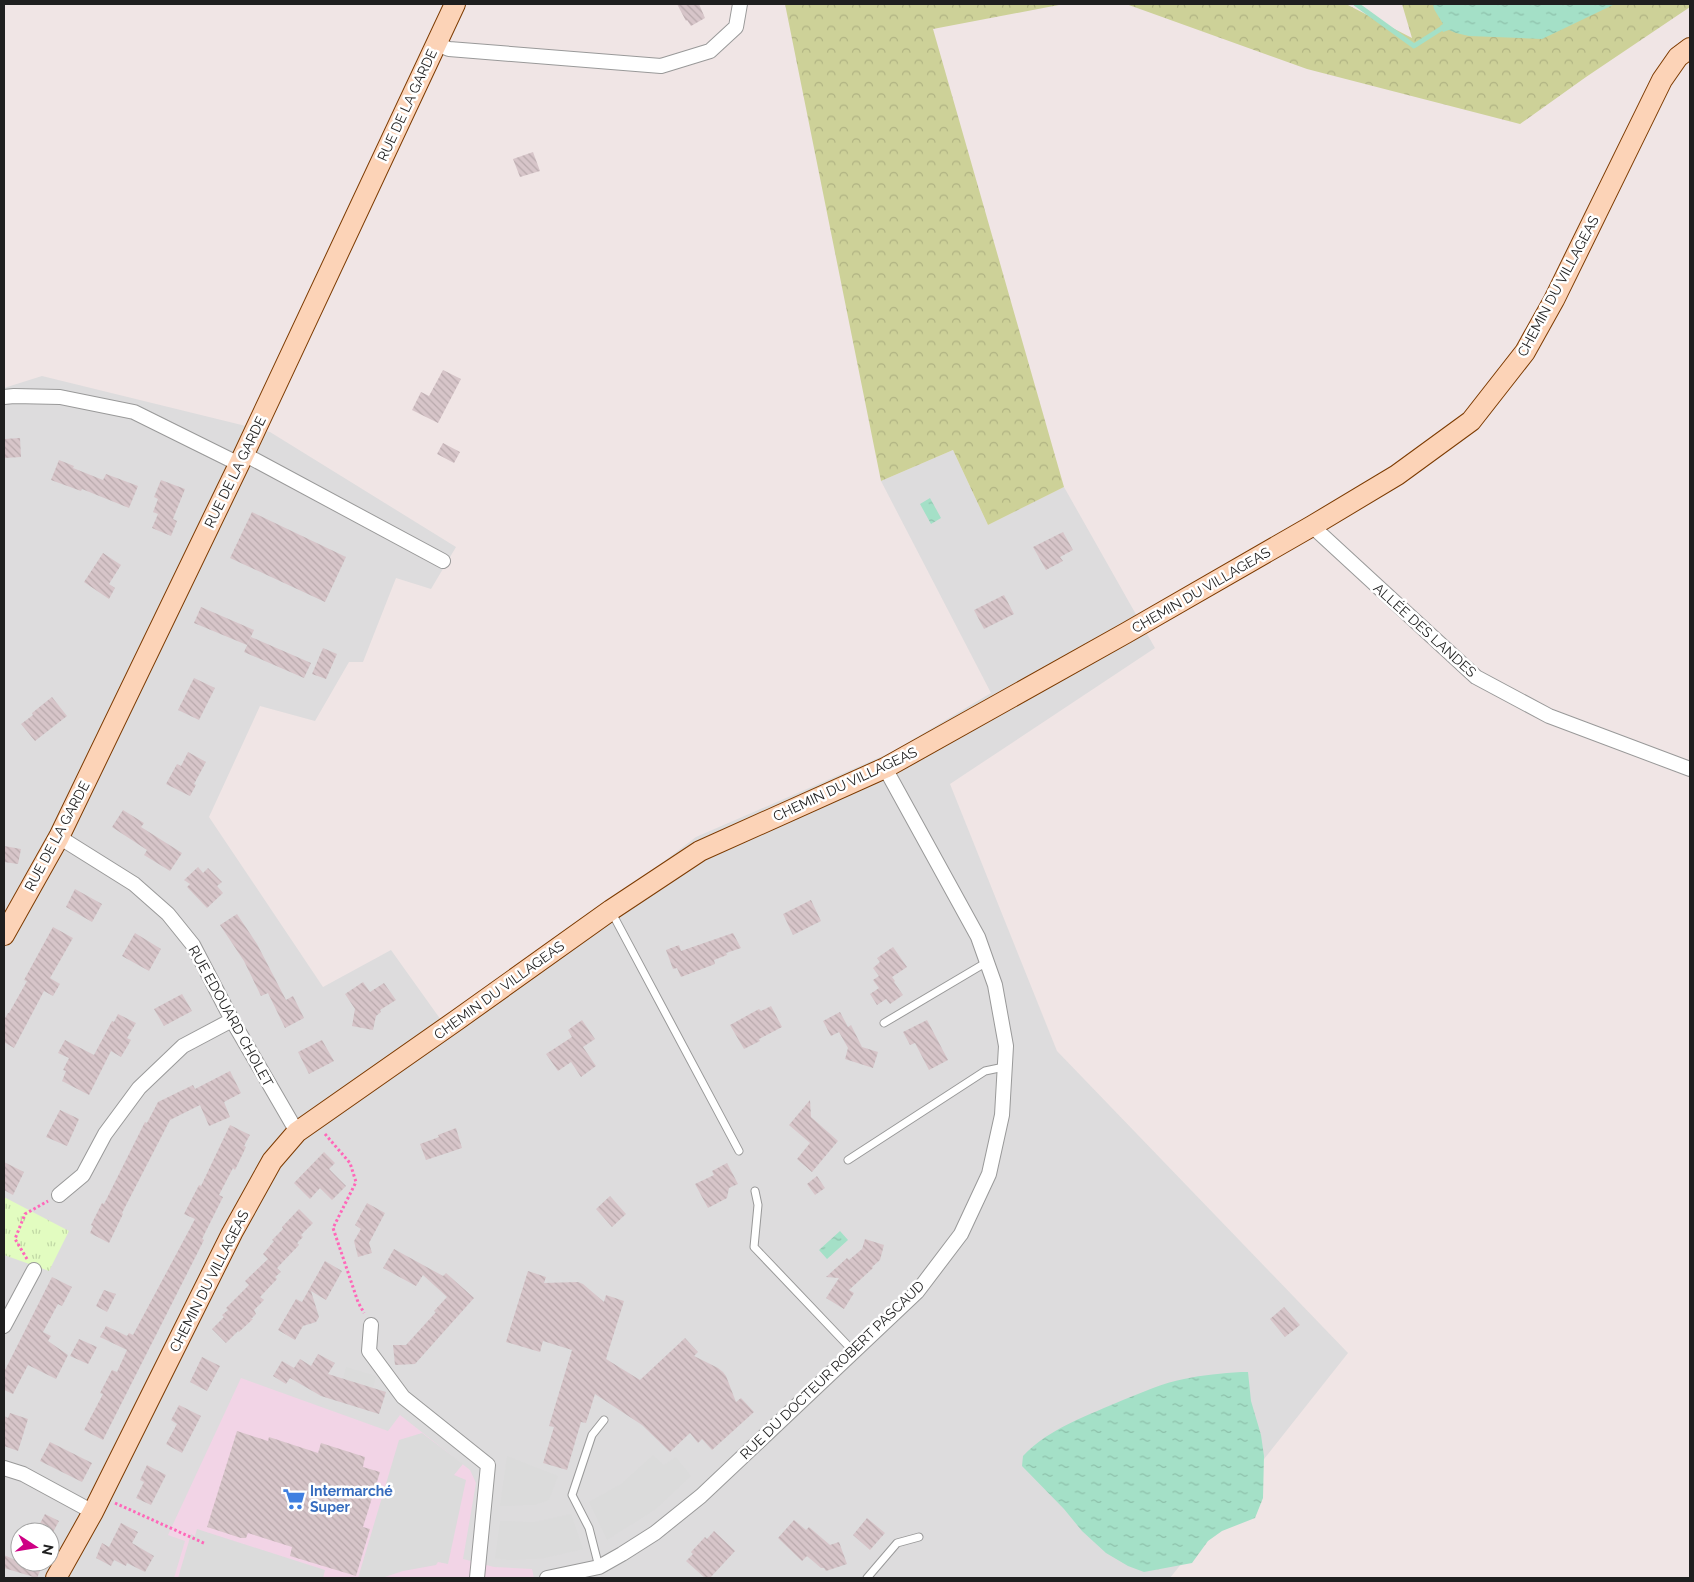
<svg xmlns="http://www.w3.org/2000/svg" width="1694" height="1582" font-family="Raleway,sans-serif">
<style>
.residential{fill:#dddcdd;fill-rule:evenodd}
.commercial{fill:#f2d4e6}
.forest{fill:url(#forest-crowns)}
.park{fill:url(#park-tufts)}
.parking{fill:#dbdbdb}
.water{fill:url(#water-ripples)}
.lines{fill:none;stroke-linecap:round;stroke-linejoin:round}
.stream{stroke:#a4e0c7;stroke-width:5}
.building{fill:url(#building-back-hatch)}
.lane-casing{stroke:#999;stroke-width:9}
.street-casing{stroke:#999;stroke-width:16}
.secondary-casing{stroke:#7c3a00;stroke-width:22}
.path{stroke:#ff67b9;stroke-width:3;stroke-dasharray:2.5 2.5;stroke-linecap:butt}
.lane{stroke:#fff;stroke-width:7}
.street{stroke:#fff;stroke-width:14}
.secondary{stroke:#fcd3b7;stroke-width:20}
.labels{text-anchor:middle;stroke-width:5;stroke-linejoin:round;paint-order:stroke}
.street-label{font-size:14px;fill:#1f1f1f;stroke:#fff}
.shop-label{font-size:14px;font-weight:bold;fill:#366cbe;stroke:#fff;text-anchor:start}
</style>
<defs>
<pattern id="forest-crowns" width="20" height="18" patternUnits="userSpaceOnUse" patternTransform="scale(1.25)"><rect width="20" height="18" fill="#cdd198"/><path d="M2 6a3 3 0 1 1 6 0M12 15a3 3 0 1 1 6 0" fill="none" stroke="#b0b383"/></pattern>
<pattern id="park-tufts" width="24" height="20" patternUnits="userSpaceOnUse" patternTransform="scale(1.25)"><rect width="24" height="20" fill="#e2fcc0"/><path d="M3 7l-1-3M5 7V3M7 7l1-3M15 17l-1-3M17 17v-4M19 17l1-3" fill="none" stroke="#c1d8a5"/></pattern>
<pattern id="water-ripples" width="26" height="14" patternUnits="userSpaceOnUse" patternTransform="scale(1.25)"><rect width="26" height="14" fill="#a4e0c7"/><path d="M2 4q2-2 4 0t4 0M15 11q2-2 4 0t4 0" fill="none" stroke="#8dc0aa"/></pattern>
<pattern id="building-back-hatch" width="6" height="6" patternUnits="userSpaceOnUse" patternTransform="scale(1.25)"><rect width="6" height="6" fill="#d7c5c9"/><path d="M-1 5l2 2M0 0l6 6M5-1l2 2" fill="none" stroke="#b8a9ac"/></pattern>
</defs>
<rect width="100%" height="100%" fill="#f0e5e5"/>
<path class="residential" d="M42,376L270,432L456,547L431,589L396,578L363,662H349L315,721L260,706L209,817L323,987L391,950L446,1027L696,837L892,752L991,693L881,481L953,450L988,525L1064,487L1155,648L950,784L1057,1051L1348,1353L1170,1578H4V388ZM20,1532H50V1562H20Z"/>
<path class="commercial" d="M241,1378L388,1431L400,1415L470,1470L476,1483L463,1559L494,1567L532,1569L534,1578H174L185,1541L168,1535Z"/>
<path class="forest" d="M785,4H1064L933,29L1064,487L988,525L953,450L881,481Z
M1126,4H1346L1412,38L1402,4H1690V7L1586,77L1520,124L1307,69Z"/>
<path class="park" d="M4,1197L69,1231L49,1271L4,1255Z"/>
<path class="parking" d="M346,1367L376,1376L373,1388L343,1379Z
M422,1433L463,1464L454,1475L466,1480L448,1564L438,1562L436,1565L403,1571L382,1578H358L399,1440Z
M653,1455L664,1465L676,1457L691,1476L656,1509L607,1540L589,1502L621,1484Z
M507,1456L558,1476L549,1500L535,1505L500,1506Z
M571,1514L583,1549L545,1558L507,1560L495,1558L500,1521L535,1522Z
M197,1529L325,1570L323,1578H178L191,1534L195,1536Z"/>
<path class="water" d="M1433,4H1615L1542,39L1469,36L1456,33L1449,30L1443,32L1440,26L1443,24L1434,9Z
M930,498L941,518L931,524L920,504Z
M840,1231L848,1240L827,1259L819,1250Z
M1241,1372H1248L1251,1401L1261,1435L1264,1456L1263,1498L1255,1518L1222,1531L1208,1541L1192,1563L1144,1572L1128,1566L1106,1553L1082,1531L1064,1509L1022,1466L1023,1456C1049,1428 1089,1415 1123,1400C1143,1392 1163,1383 1184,1379C1203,1375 1222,1373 1241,1372Z"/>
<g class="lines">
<path class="stream" d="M1356,4L1414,46L1447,25"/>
</g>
<path class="building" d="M677,4H699L705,18L691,26L687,20L686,21Z
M533,152L540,171L520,177L513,159Z
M443,370L461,379L438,423L412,410L421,392L429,396Z
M20,438L21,457L4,458V439Z
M443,443L460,452L454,463L437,454Z
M59,460L74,466L73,468L103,480L106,474L138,486L129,508L82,489L81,491L51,480Z
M161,480L185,489L173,519L177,521L171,536L152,528L158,514L153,512L158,499L154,497Z
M252,512L346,557L325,602L230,558Z
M1063,532L1073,550L1060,557L1063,561L1046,570L1033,547Z
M103,553L121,565L109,584L115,588L109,599L84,582Z
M1004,595L1014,614L984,629L974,610Z
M201,607L254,630L247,645L194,623Z
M251,637L311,663L304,678L244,652Z
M323,648L337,654L326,679L312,674Z
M194,678L215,688L199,720L178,710Z
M52,697L67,716L35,741L21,724L33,715L32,713Z
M188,752L206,762L194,784L196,785L190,796L166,784L177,764L181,766Z
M123,810L144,823L141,827L182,853L170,871L144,855L147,850L112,827Z
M4,846L21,849L18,864L4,862Z
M198,867L203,873L208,868L222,882L217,886L223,893L207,908L187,887L190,884L184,880Z
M75,889L102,904L92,922L66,907Z
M811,900L821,921L793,935L783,914Z
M237,914L257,944L286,1000L293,996L304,1018L285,1028L268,993L261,996L244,961L220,925Z
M53,927L73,938L50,978L60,984L53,996L44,991L14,1048L4,1042V1020L8,1013H9L27,981L24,980Z
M135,933L161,949L149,971L122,956Z
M733,933L741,948L726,953L727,955L714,960L715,964L681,977L677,968L673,969L666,950L679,945L681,951Z
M893,947L907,967L892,977L895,981L894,982L903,995L890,1004L886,999L877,1005L870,994L879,988L873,980L879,976L873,968L880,962L877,958Z
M363,982L370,992L384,983L396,1000L380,1010L381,1012L376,1016L373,1030L352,1026L355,1009L345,994Z
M182,994L192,1011L164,1026L154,1009Z
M771,1006L782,1027L759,1039L760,1041L744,1049L730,1025L759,1009L761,1011Z
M840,1012L848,1027L851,1025L862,1047L878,1052L873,1068L845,1059L848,1048L839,1032L831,1036L823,1021Z
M118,1014L136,1023L127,1038L131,1040L121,1057L111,1051L89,1095L62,1081L66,1071L63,1070L69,1058L58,1053L65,1040L94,1055L112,1021L114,1022Z
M582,1020L595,1039L583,1047L596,1066L581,1077L571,1062L558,1071L546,1054L572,1037L568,1030Z
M927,1020L948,1060L929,1070L915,1043L910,1045L903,1032Z
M322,1040L334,1061L309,1074L298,1052Z
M230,1071L241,1093L224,1102L230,1117L209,1126L200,1105L170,1120L122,1213L123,1214L109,1243L90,1233L93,1226L91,1225L102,1203L104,1204L145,1122L147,1123L158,1102L193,1085L195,1089Z
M810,1100L811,1117L838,1141L812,1172L797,1159L810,1143L789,1125Z
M60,1110L79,1119L67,1146L46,1137Z
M230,1125L250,1135L244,1146L246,1147L235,1170L233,1168L219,1195L223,1197L202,1239L204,1240L103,1440L84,1430L103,1394L100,1393L112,1370L117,1372L127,1350L100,1337L106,1326L127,1336L129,1333L133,1335L195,1219L184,1214L199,1185L201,1186Z
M456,1128L462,1148L426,1160L420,1144L439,1137L438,1135Z
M324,1152L335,1163L329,1169L346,1186L332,1200L320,1188L310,1199L294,1183Z
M4,1162L24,1172L13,1195L4,1190Z
M727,1163L738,1184L729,1188L727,1198L708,1208L695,1184L714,1175L712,1171Z
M817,1176L825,1188L815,1195L807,1184Z
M610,1196L626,1214L612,1227L596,1209Z
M367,1203L385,1213L369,1243L372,1253L358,1257L354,1241L361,1229L355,1225Z
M299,1209L313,1223L301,1235L303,1237L297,1243L299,1245L277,1268L281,1272L275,1277L277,1279L260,1297L264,1300L254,1310L256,1314L251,1319H253L239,1332L238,1331L226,1343L212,1329L224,1317L222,1315L228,1310L226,1308L249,1285L245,1281L268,1259L263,1254L274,1241L272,1240L283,1229L282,1227Z
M865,1239L884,1245L880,1260L872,1267L873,1268L849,1290L854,1293L844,1309L826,1298L839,1278L826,1277L847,1258L849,1260L862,1249Z
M394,1249L443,1276L446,1273L474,1298L415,1364L395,1365L393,1345H406L436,1312L434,1311L447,1297L423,1275L416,1286L383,1268Z
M325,1261L342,1271L326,1300L311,1291L319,1317L316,1322L303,1326L295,1340L278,1330L296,1299L302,1302Z
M528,1271L546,1277L544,1283L578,1282L583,1284L604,1302L606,1295L624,1301L606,1359L640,1380L685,1338L698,1352L694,1356L718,1368L723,1372L726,1376L736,1402L741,1398L754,1412L712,1450L702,1439L698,1443L690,1433L670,1452L642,1425L595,1394L586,1423L581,1422L567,1470L543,1463L554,1427L549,1426L572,1350L543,1341L540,1352L506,1342Z
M52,1277L72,1287L62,1306L58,1304L43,1332L51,1336L48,1341L68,1355L56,1379L28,1365L13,1394L4,1390V1372Z
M104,1290L116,1294L107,1312L96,1306Z
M1284,1307L1300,1325L1285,1337L1270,1319Z
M79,1339L97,1347L88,1364L70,1356Z
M318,1354L335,1363L328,1374L386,1392L379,1414L321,1396L290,1378L286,1384L273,1376L282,1361L294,1368L300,1359L311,1366Z
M202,1357L220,1366L207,1391L190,1382Z
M179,1405L201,1416L182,1453L166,1444L177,1424L171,1420Z
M10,1413L28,1419L18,1451L4,1446V1416L8,1418Z
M237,1431L268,1441L269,1437L318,1453L321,1443L365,1457L363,1467L380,1472L363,1527L370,1529L356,1576L290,1556L292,1547L248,1533L246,1538H241L207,1527Z
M50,1442L92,1463L82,1482L40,1461Z
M147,1465L166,1475L151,1505L136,1498L144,1482L140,1480Z
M45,1514L59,1521L51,1536L50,1532H44L37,1529Z
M867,1518L885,1533L870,1550L853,1535Z
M794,1520L806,1530L809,1527L830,1545L839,1542L847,1564L826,1571L824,1568H821L807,1556L802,1561L778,1538Z
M121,1523L138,1532L132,1543L154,1556L145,1572L127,1563L126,1566L114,1560L111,1566L96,1558L102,1543L109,1547Z
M714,1531L735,1551L710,1578H705L686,1561L693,1554L691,1552L705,1537L707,1539Z
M4,1555L40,1571L37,1578L4,1568Z"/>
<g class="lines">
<defs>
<path id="lane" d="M612,913L739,1151
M884,1023L987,962
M848,1160L985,1071L1004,1067
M755,1191L758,1205L754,1247L854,1352
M599,1567L589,1528L572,1495L592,1435L604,1420
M867,1578L897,1543L919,1537"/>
<path id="street" d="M436,44L449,49L661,66L710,51L736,27L740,4
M4,397L14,396L60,397L134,412L239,464
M244,454L443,561
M1312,526L1476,677L1549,716L1690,769
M59,837L134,884L168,914L193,945L232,1020L297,1132
M59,1195L83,1175L105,1134L139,1088L183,1046L232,1020
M371,1325L369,1351L403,1397L488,1465L477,1578
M4,1326L34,1270
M4,1468L23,1474L93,1512
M547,1578L599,1567L622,1554L655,1533L701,1496L917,1292L961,1234L989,1174L1002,1115L1006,1046L995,985L978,937L885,768"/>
<path id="secondary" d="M4,935L59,837L244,454L455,4
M56,1578L93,1512L232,1233L272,1161L297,1132L457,1020L611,910L700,851L885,768L1126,633L1312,526L1397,475L1471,421L1525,352L1554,300L1662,80L1678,57L1690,48"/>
</defs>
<use href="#lane" class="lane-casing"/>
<use href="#street" class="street-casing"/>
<use href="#secondary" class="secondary-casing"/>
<path class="path" d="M325,1134L350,1163L356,1182L333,1228L358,1302L364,1313
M27,1259L15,1239L25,1214L48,1201
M115,1503L206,1544"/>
<use href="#lane" class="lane"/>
<use href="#street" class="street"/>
<use href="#secondary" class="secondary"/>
</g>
<defs>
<symbol id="supermarket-bare" viewBox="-9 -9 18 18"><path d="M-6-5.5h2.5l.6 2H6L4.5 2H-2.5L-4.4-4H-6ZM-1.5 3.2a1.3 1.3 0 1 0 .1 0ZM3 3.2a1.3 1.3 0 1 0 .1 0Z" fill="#3f7fe0" stroke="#fff" stroke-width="2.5" paint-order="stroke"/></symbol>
</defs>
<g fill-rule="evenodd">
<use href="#supermarket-bare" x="278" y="1483" width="32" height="32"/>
</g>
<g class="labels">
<g class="street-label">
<text transform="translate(407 105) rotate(-65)" y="5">RUE DE LA GARDE</text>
<text transform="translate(1558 286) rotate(-62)" y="5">CHEMIN DU VILLAGEAS</text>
<text transform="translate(235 472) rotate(-64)" y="5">RUE DE LA GARDE</text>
<text transform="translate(1201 590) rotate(-30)" y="5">CHEMIN DU VILLAGEAS</text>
<text transform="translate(1425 630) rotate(42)" y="5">ALLÉE DES LANDES</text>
<text transform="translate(845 784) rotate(-25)" y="5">CHEMIN DU VILLAGEAS</text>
<text transform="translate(57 836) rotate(-62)" y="5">RUE DE LA GARDE</text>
<text transform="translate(499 990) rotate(-36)" y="5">CHEMIN DU VILLAGEAS</text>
<text transform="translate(231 1016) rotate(61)" y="5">RUE EDOUARD CHOLET</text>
<text transform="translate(209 1281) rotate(-63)" y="5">CHEMIN DU VILLAGEAS</text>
<text transform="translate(832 1370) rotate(-44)" y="5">RUE DU DOCTEUR ROBERT PASCAUD</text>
</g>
<g class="shop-label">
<text x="310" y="1496">Intermarché<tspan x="310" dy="16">Super</tspan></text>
</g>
</g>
<rect width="1694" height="1582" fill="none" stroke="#1f1f1f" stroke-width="10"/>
<g transform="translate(35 1547) rotate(102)"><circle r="24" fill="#ffffff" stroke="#a5a5a5"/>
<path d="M0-4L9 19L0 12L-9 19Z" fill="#ce0084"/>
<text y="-8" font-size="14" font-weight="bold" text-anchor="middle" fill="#1f1f1f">N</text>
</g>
</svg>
